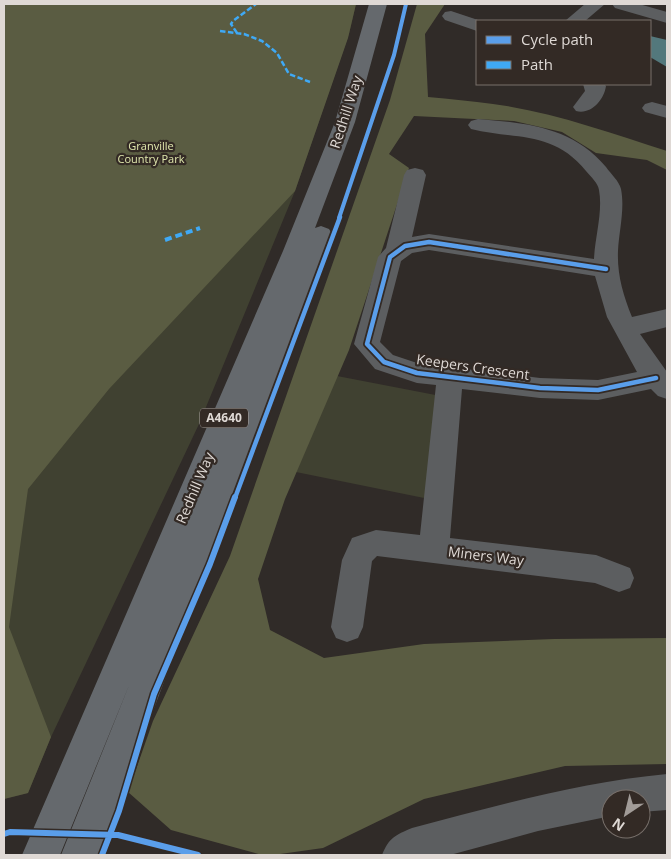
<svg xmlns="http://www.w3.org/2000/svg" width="671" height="859" font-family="'Open Sans',sans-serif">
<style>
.green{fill:#404131}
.forest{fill:#5a5c42}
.water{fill:#53787c}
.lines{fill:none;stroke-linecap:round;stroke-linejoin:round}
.minor{fill:#5c5e60;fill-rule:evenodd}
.major{fill:#65696d;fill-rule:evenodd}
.quiet-far1{stroke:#3fa9f5;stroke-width:2.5;stroke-dasharray:5.5 2.5;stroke-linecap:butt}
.quiet{stroke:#3fa9f5;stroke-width:4;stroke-dasharray:7 4;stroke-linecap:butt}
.cycleway-far2-casing{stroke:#332a25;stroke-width:6}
.cycleway-far1-casing{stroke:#332a25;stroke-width:8}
.cycleway-casing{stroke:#332a25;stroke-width:9}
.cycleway-far2{stroke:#5a9eea;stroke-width:4}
.cycleway-far1{stroke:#5a9eea;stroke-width:4.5}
.cycleway{stroke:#5a9eea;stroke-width:6}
.labels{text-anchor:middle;stroke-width:4.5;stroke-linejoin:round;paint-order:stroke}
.far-park-label{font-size:11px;fill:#e0e7ad;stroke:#332a25}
.shield{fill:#332a25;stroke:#aba4a0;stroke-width:1}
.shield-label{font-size:12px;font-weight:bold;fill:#dfd9d5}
.street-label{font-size:14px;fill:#dfd9d5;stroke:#332a25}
</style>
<rect width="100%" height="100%" fill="#302b28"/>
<path class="green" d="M4,4H356L349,34L295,191L199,424L51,737L28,793L4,799Z
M337,376L451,398L434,500L296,472Z"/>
<path class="forest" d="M4,4H356L348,38L295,191L109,389L28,489L9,627L51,737L28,793L4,799Z
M417,4H445L425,34L428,97C450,99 472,101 493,104C553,112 610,133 667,151V170L647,160L596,153L562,132L514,121L414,116L389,154L409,168L349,350L285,499L258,579L270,630L324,658L424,644L554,639L667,638V764L565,766L424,799L323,848L273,855H262L171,830L128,792L153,721L230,556L390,100Z"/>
<path class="water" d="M650,36L667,40V67L650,57Z"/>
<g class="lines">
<path class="minor" d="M585,4H605L585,21H565Z
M612,4H639L667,12V23L615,8Z
M451,11L481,21H477V31L445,20L442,16L445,12Z
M583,84H604L606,86C604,100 591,115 576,111L573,107L585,91Z
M652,102L667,106V118L645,112L642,108L645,104Z
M478,119C527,123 572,127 606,167C611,174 619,181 621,189C625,209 619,231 618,251C617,274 623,295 632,317L667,309V327L640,334L667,372V399L658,396L651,389L598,400L540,398L462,389L450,538L596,555L630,568L634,578L630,588L619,592L595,583L377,556L372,561L363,627L358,638L347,642L336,638L331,627L342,560L352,538L376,530L420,535L436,385L417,383L375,369L354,344L378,257L386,248L404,175L407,170L415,168L423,170L426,175L412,237L429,234L594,259C595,237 603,212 599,190C598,183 591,177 586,171C553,130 515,140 471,129L468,125L471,121ZM429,250L595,276L607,317L637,372L598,380L540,378L417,363L393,355L380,342L401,261L412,253Z
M667,774V810L641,812V799H611V816L538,831L450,855H382C389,838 395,835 412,828C496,806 580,782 667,774Z"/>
<path class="major" d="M369,4H387L355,122L315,228L321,226L329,229L332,234L99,855H61L130,683L60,855H22L283,251L335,122Z"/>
<path class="quiet-far1" d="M220,31L244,34L262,41L277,53L289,74L310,82
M237,33L231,24L233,21L256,4"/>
<path class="quiet" d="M165,240L200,228"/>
<defs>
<path id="cycleway-far2" d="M339,218L394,55L406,4"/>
<path id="cycleway-far1" d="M606,269L429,242L405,246L390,257L367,344L384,362L417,373L540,388L598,390L656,378
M235,498L340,217"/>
<path id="cycleway" d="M4,834L10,832L118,835L198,855
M102,855L119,811L154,694L210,564L235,497"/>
</defs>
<use href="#cycleway-far2" class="cycleway-far2-casing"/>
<use href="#cycleway-far1" class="cycleway-far1-casing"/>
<use href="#cycleway" class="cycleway-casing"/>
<use href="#cycleway-far2" class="cycleway-far2"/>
<use href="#cycleway-far1" class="cycleway-far1"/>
<use href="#cycleway" class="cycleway"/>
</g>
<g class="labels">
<g class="far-park-label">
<text x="151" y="150">Granville<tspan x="151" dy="13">Country Park</tspan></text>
</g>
<rect class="shield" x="200" y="408.5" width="48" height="19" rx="4"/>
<g class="shield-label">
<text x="224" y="422">A4640</text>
</g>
<g class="street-label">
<text transform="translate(346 112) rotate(-72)" y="5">Redhill Way</text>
<text transform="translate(473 367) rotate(8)" y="5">Keepers Crescent</text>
<text transform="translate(195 488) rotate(-67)" y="5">Redhill Way</text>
<text transform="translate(486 556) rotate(7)" y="5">Miners Way</text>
</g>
</g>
<rect width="671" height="859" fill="none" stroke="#dfd9d5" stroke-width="10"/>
<rect x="476" y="20" width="175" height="65" fill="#332a25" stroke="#78706b"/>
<rect x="486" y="36" width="25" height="8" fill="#5a9eea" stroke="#78706b"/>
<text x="521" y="45" font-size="15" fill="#dfd9d5">Cycle path</text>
<rect x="486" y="61" width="25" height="8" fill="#3fa9f5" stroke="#78706b"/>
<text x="521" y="70" font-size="15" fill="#dfd9d5">Path</text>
<g transform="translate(626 814) rotate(215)"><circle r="24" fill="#332a25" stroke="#78706b"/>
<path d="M0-4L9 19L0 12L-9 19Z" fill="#a29c98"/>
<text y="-8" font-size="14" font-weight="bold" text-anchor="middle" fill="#dfd9d5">N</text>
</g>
</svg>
